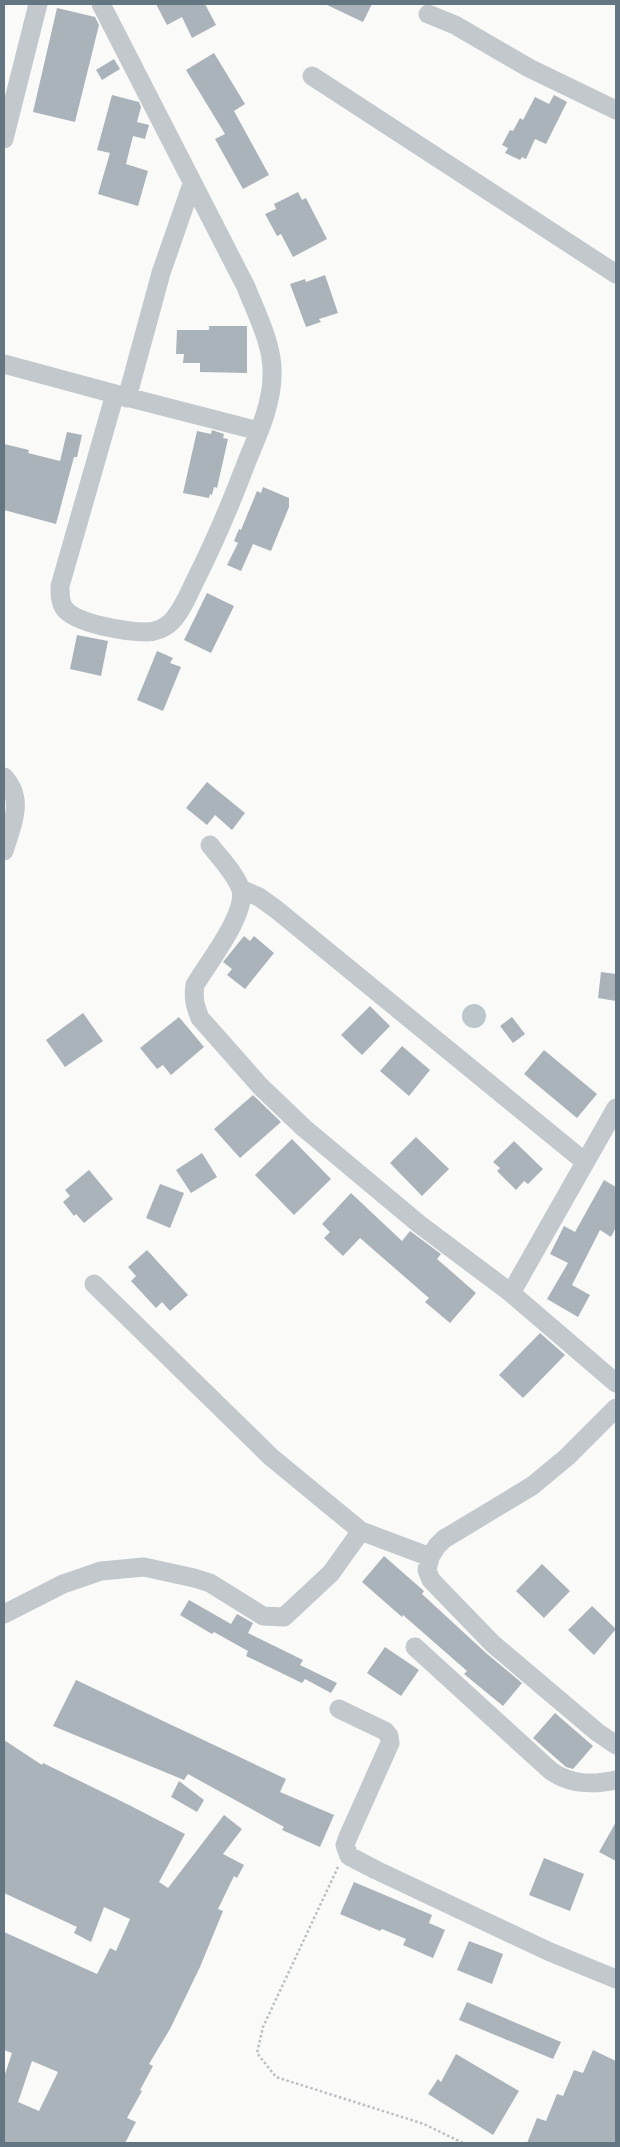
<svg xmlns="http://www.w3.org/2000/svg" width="620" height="2147" font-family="'Alegreya Sans',sans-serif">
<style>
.water{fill:#bbc7cb}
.building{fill:#aab3b9;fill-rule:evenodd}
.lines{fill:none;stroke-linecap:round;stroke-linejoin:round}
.path{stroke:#bbbfc2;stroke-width:2.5;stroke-dasharray:2.5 2.5;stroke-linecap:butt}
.minor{stroke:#c3c8cc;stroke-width:19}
</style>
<rect width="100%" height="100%" fill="#fafaf8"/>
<path class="water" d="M462 1016a12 12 0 1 1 24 0a12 12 0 1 1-24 0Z"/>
<path class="building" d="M156,4H205L216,25L192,38L182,17L167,25Z
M325,4H372L363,22Z
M57,8L95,17L99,25L75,122L33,112Z
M214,53L245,104L234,111L269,175L243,189L215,139L225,134L186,70Z
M114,59L120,69L102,80L96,70Z
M112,95L139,102L141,107L137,122L149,125L145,139L133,136L126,164L148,171L138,206L98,194L110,153L97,150Z
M554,95L567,102L546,144L535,139L526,159L522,157L520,160L505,153L508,148L502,145L510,130L513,131L520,118L523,120L535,97L549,104Z
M298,192L302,200L306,198L327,239L293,257L281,234L277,236L265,214L276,209L274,204Z
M325,275L338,313L319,319L321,322L306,327L290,284L305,279L306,282Z
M209,326H247V373L200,372V363H183L184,354H176L177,330H209Z
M212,430L224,434L223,438L228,439L217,488L214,487L212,495L210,494L209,498L183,493L197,431L211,434Z
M67,432L82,435L77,457H74L56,524L4,510V444L29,450L28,453L60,461Z
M263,487L289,498V507L271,551L253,544L241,571L227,565L238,543L234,541L239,529L241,530L257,491L261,493Z
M207,593L234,606L211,653L184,640Z
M77,635L108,641L101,676L70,669Z
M157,651L173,658L170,663L181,667L163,711L137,700Z
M207,782L245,813L232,830L215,815L207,825L186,808Z
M244,936L250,941L254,936L274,953L245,989L227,975L232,969L223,962Z
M601,972L616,974V1001L598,998Z
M370,1006L390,1026L362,1055L341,1035Z
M83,1013L103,1041L65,1067L46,1040Z
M179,1017L204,1047L171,1075L163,1065L157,1069L140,1048Z
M512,1017L525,1034L513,1043L500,1026Z
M402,1046L430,1070L409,1096L380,1071Z
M544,1050L597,1094L577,1118L524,1074Z
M253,1095L281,1122L240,1158L214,1129Z
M416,1137L449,1169L422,1196L390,1163Z
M292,1139L331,1179L294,1215L255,1175Z
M514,1141L543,1169L528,1184L524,1181L516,1190L497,1171L500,1168L493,1162Z
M202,1153L217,1177L191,1193L176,1170Z
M89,1170L113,1199L84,1223L76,1214L74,1216L63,1202L70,1196L65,1190Z
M604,1180L616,1187V1227L611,1237L600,1230L572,1285L590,1295L578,1317L547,1299L568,1263L550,1254L564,1226L575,1232Z
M160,1184L184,1193L170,1228L146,1218Z
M351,1193L402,1241L410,1231L441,1254L437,1259L476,1293L450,1323L425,1302L429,1298L360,1238L343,1256L324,1238L330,1232L322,1224Z
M147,1250L188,1295L170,1311L162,1302L156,1308L131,1281L136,1276L128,1267Z
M540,1333L565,1355L523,1398L499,1375Z
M384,1556L424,1591L422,1594L486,1653L522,1683L503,1706L464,1674L467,1671L403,1615L402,1617L362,1582Z
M542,1564L570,1591L544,1618L516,1591Z
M189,1600L231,1624L237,1614L253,1623L248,1633L303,1660L300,1665L337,1683L331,1693L305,1679L302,1683L246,1656L248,1651L214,1632L212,1634L180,1615Z
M592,1606L616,1629L594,1655L568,1630Z
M385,1647L419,1670L401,1696L367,1673Z
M76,1680L286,1779L280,1792L334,1815L320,1847L282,1830L284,1827L188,1774L184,1780L53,1726Z
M555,1713L593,1746L573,1769L566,1767L533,1738Z
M4,1740L42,1765L43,1763L129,1805L185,1834L159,1882L168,1888L224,1815L242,1829L223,1854L244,1865L237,1878L234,1876L218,1909L223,1911L200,1967L170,2029L149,2064L153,2066L140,2090L142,2091L127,2118L136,2122L125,2143H4V2077L12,2053L4,2050V1932L97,1974L110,1948L116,1951L130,1919L104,1907L91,1942L74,1933L77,1927L4,1893ZM32,2061L58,2072L39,2111L18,2102Z
M179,1781L204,1800L197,1812L171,1797Z
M616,1822V1861L599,1852Z
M544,1858L584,1874L570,1911L529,1895Z
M354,1882L432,1915L429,1923L445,1930L433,1958L403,1945L406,1939L382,1929L380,1931L340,1914Z
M469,1941L503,1954L492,1984L457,1970Z
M467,2002L561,2042L553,2059L459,2020Z
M593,2050L616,2061V2143H527L537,2118L546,2121L557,2094L563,2096L574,2070L583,2073Z
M456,2054L519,2091L493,2135L428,2094L438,2079L441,2082Z"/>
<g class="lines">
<path class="path" d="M338,1867L263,2027L257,2053L276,2077L424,2124L463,2143"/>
<path class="minor" d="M428,14L455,25L529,68L616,110
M312,76L616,274
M4,139L38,4
M4,364L115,394L60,586C60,593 60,602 64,608C75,624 128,632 147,632C155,632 165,628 171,622C182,611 189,593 196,579C215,541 232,501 247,461C258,434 271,407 272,377C274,347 257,315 246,287L101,4
M115,394L259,431
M127,398L161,273L192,184
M4,777C25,800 12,825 4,851
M210,845C220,858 236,874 241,890C247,914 207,964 195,985C193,998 195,1006 200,1018L261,1087L304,1128L419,1224L511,1293L616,1383
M241,889L259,897L277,910L585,1162
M94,1284L271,1457L361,1531L430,1557L437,1546L444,1539L532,1486L567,1457L616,1408
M511,1293L616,1108
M430,1557L427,1570L431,1580L493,1644L597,1732L616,1745
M4,1614L63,1584L101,1571L144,1567L194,1578L210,1583L263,1616L284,1617L331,1573L361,1531
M415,1647L551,1771C571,1785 593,1785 616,1780
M339,1709L385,1731L389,1736L390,1743L348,1837L345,1845L349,1856L376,1870L550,1952L616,1979"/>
</g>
<rect width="620" height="2147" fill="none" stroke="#657683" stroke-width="10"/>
</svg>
